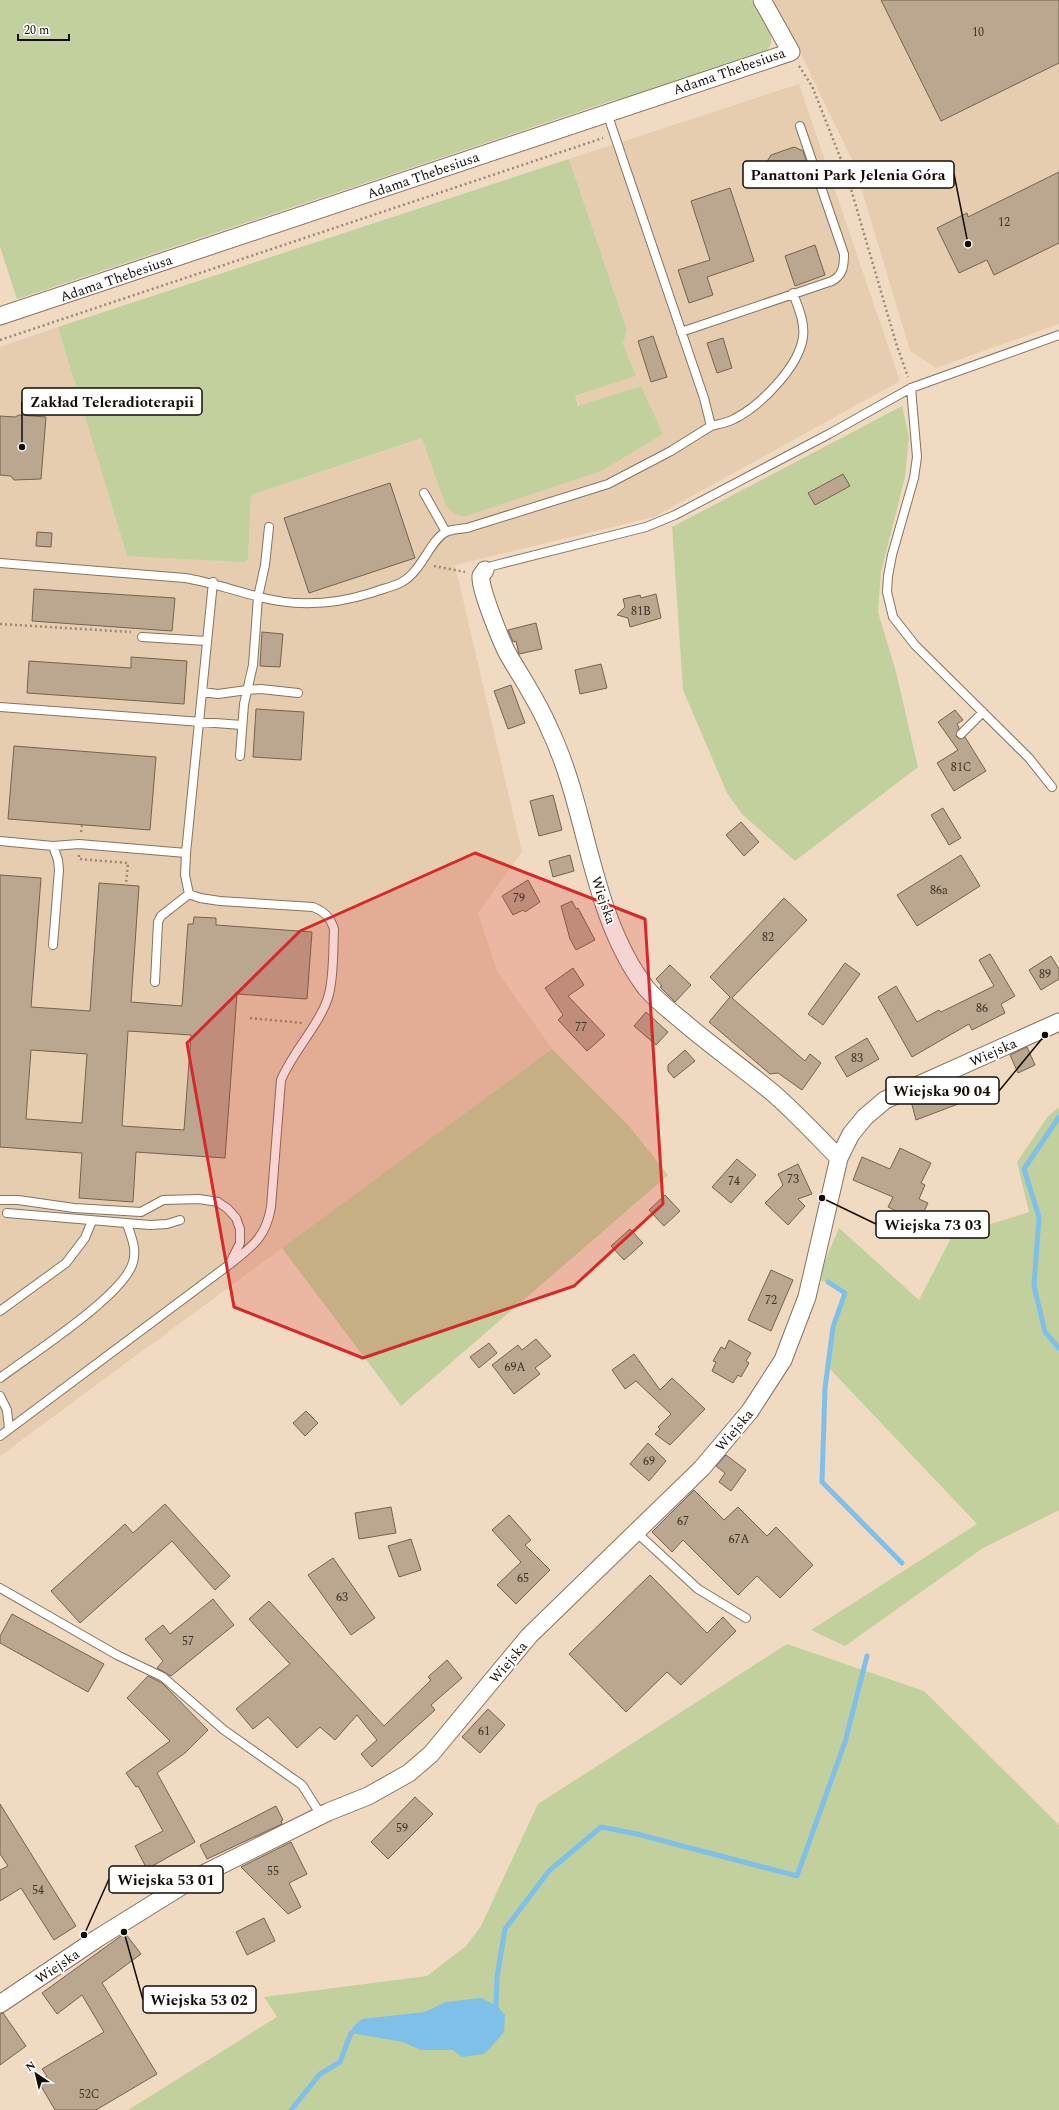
<svg xmlns="http://www.w3.org/2000/svg" width="1059" height="2110" font-family="Spectral,serif">
<style>
.built{fill:#e7cdb0}
.green{fill:#c2d09d}
.water{fill:#7fc0e8}
.lines{fill:none;stroke-linecap:round;stroke-linejoin:round}
.stream{stroke:#7fc0e8;stroke-width:5}
.building{fill:#bba790;stroke:#75624d;fill-rule:evenodd}
.lane-casing{stroke:#86735d;stroke-width:10}
.street-casing{stroke:#86735d;stroke-width:19}
.path{stroke:#978876;stroke-width:2.5;stroke-dasharray:2 3;stroke-linecap:butt}
.lane{stroke:#fff;stroke-width:8}
.street{stroke:#fff;stroke-width:17}
.marked{fill:#d62828;fill-opacity:0.2;stroke:#d62828;stroke-width:3;stroke-linejoin:round}
.labels{text-anchor:middle;stroke-width:3.5;stroke-linejoin:round;paint-order:stroke}
.number-label{font-size:12px;fill:#3d3328}
.street-label{font-size:14px;fill:#130c05;stroke:#fff}
.leader{fill:none;stroke:#130c05;stroke-width:1.5}
.callout-dot{fill:#130c05;stroke:#fff;stroke-width:1.5}
.callout{fill:#fff;stroke:#130c05;stroke-width:1.5}
.callout-label{font-size:15px;text-anchor:middle;font-weight:bold;fill:#130c05}
</style>
<rect width="100%" height="100%" fill="#f0dbc2"/>
<path class="built" d="M771,0H1059V324L936,368L910,351L854,164L798,48Z
M799,84L900,381L654,517L455,565L522,852L478,913L497,971L552,1049L0,1456V347L58,327L127,556L248,559L251,495L423,438L445,504L641,386L579,406L575,396L636,376L623,344L627,330L569,159Z"/>
<path class="green" d="M0,0H751C760,14 781,37 766,51L661,89L614,100L17,299L0,247Z
M569,159L627,330L623,344L636,376L575,396L578,406L641,386L663,434L601,471L466,516C456,516 451,512 445,504L422,438L251,495L248,559L244,562L127,556L58,327Z
M902,406L909,437L905,477L881,572L878,612L896,672L918,767L795,861L742,814L727,793L683,690L672,527Z
M552,1049L629,1126L668,1175L401,1406L282,1248Z
M1059,1107V1510L983,1548L845,1646L811,1630L977,1524L828,1367L833,1327L845,1293L828,1282L821,1281L824,1263L839,1228L919,1300L952,1236L1029,1212L1017,1162L1048,1116Z
M787,1644L924,1691L1059,1825V2110H128L277,2017L264,1997L427,1976L466,1946L481,1926L538,1804Z"/>
<path class="water" d="M481,1998L496,2005L505,2015L504,2032L494,2044L484,2054L462,2057L453,2050H421L403,2042L351,2033L353,2027L362,2019L425,2012L446,2002Z"/>
<g class="lines">
<path class="stream" d="M1059,1117L1024,1169L1039,1217L1034,1286L1045,1332L1059,1348
M828,1282L845,1293L833,1327L825,1388L822,1482L902,1563
M491,2008L496,2005L497,1977L505,1929L549,1871L601,1827L637,1834L797,1876L845,1742L867,1656
M291,2110L320,2074L340,2062L351,2033L355,2030"/>
</g>
<path class="building" d="M881,0H1059V63L941,121Z
M794,147L803,151L809,168L804,176L781,184L771,179L766,163L771,155Z
M1059,172V243L994,275L987,260L959,273L937,228L967,213L968,217Z
M730,188L754,261L707,277L713,295L689,303L678,270L710,260L691,201Z
M815,245L825,275L795,286L785,256Z
M653,336L667,377L651,382L638,341Z
M723,338L732,368L717,373L707,343Z
M19,415L46,417L41,479L14,480L11,476L0,475V416L15,417Z
M843,474L850,486L815,505L808,493Z
M390,483L415,558L309,593L284,518Z
M37,532L52,533L51,547L36,546Z
M34,589L175,598L172,631L32,621Z
M656,594L661,618L630,627L628,618L617,615L625,607L623,599L640,595L641,598Z
M536,623L542,649L519,654L516,641L513,642L508,630Z
M262,632L283,634L280,667L260,666Z
M131,657L187,661L184,704L27,693L29,661L131,668Z
M601,664L607,688L580,694L575,670Z
M511,685L525,723L508,729L494,691Z
M256,709L304,712L301,760L253,757Z
M955,710L963,720L957,724L959,728L956,736L960,739L965,737L986,771L954,791L937,763L958,750L938,722Z
M14,746L156,757L150,830L8,819Z
M553,795L562,830L539,836L530,801Z
M943,808L961,838L949,845L931,815Z
M741,822L759,842L744,856L726,835Z
M570,855L574,871L553,877L549,861Z
M961,855L980,886L917,926L897,895Z
M0,875L41,878L31,1007L90,1011L99,883L139,886L131,1002L182,1006L188,924H193L194,917L216,918V925L312,932L307,999L237,994L225,1158L136,1152L133,1202L79,1198L82,1153L0,1147ZM128,1031L191,1035L184,1130L122,1126ZM31,1050L87,1054L82,1123L26,1119Z
M528,880L540,902L525,912L523,910L513,915L502,896Z
M784,898L807,920L732,998L805,1061L810,1054L821,1063L802,1090L778,1073L770,1074L709,1022L730,997L710,977Z
M572,901L576,909L578,908L595,940L576,950L570,939L561,906Z
M990,954L1015,996L1001,1004L1005,1013L972,1030L969,1024L912,1057L878,997L896,986L917,1022L939,1010L941,1012L994,986L979,960Z
M1051,956L1059,969V979L1041,990L1029,970Z
M845,963L860,974L823,1025L808,1014Z
M670,965L691,985L675,1002L660,987L662,986L656,979Z
M573,968L584,985L568,996L605,1035L587,1051L558,1020L563,1015L545,988Z
M646,1012L668,1032L656,1045L634,1026Z
M867,1038L879,1059L847,1077L835,1057Z
M1027,1047L1035,1065L1018,1073L1010,1055Z
M685,1050L695,1061L674,1078L668,1071V1065Z
M958,1079L966,1101L916,1120L911,1101L939,1091L938,1087Z
M900,1148L931,1163L921,1183L925,1185L919,1199L928,1203L919,1222L888,1207L893,1197L853,1180L862,1157L890,1169Z
M737,1159L756,1175L731,1203L712,1187Z
M798,1164L812,1194L798,1199L805,1206L788,1225L765,1203L783,1185L778,1174Z
M665,1195L680,1211L664,1226L649,1210Z
M630,1229L643,1243L624,1260L611,1246Z
M771,1270L793,1280L771,1331L748,1320Z
M536,1339L551,1356L535,1368L540,1374L514,1394L492,1365L518,1345L522,1350Z
M729,1340L751,1353L746,1361L749,1363L741,1377L738,1375L733,1383L712,1371L716,1362L713,1361L721,1347L725,1349Z
M489,1343L497,1353L479,1368L470,1357Z
M634,1354L660,1390L672,1378L705,1409L670,1445L655,1434L660,1429L658,1427L671,1414L636,1381L625,1389L612,1370Z
M306,1411L318,1423L305,1436L293,1423Z
M648,1443L666,1461L649,1481L630,1464Z
M726,1455L746,1470L731,1491L719,1482L725,1473L716,1466Z
M694,1490L724,1520L738,1507L767,1536L776,1527L813,1565L780,1598L757,1576L738,1595L683,1540L672,1552L652,1532Z
M165,1504L230,1576L215,1590L172,1541L80,1623L51,1591L125,1524L133,1533Z
M391,1507L396,1533L359,1539L355,1513Z
M509,1515L531,1540L525,1545L550,1570L516,1604L497,1585L521,1562L492,1530Z
M411,1539L421,1570L399,1577L388,1546Z
M333,1558L375,1618L351,1635L308,1575Z
M650,1575L707,1633L723,1617L736,1631L681,1685L667,1672L626,1712L569,1654Z
M213,1599L234,1625L171,1676L157,1668L163,1661L145,1639L163,1625L170,1634Z
M269,1601L384,1726L431,1680L428,1677L447,1660L462,1678L431,1705L435,1710L372,1767L361,1754L377,1740L357,1715L335,1740L320,1727L297,1748L268,1717L253,1729L236,1709L290,1664L249,1619Z
M12,1614L104,1664L88,1692L0,1643V1636Z
M148,1676L162,1683L208,1730L185,1753L157,1773L195,1842L147,1869L135,1846L163,1831L138,1786L136,1787L126,1773L170,1741L127,1698Z
M488,1709L505,1725L480,1753L462,1737Z
M415,1797L433,1814L388,1859L371,1842Z
M0,1804L76,1926L54,1940L21,1888L0,1901V1870L8,1866L0,1854Z
M276,1806L283,1820L281,1821L282,1824L207,1859L200,1845Z
M291,1842L307,1874L289,1883L301,1907L288,1914L241,1867Z
M264,1918L275,1941L247,1955L236,1932Z
M125,1933L141,1954L102,1983L157,2074L96,2110H55L38,2081L47,2076L42,2069L104,2032L82,1995L57,2014L42,1993Z
M3,2013L26,2046L0,2065V2014Z"/>
<g class="lines">
<defs>
<path id="lane" d="M681,332L832,281C843,275 844,266 844,254L800,126
M911,388L917,457L914,478L892,555L888,576L887,592L893,617L915,645L1029,758L1052,787
M711,426C718,424 727,423 734,419C760,406 799,367 803,337C805,322 798,307 793,293
M424,493L446,532
M0,563L185,578C210,582 232,590 256,596C294,607 333,605 371,593C381,589 393,587 402,582C422,571 430,540 446,532C452,529 461,529 467,528L608,484L671,451L711,426L704,398L607,113
M485,570L492,566L646,527L675,515L829,434L911,388L1059,335
M142,637L207,641
M202,692L218,694L247,690L261,689L298,693
M0,707L242,725
M961,734L983,712
M240,756L244,704L253,665L258,597L265,565L269,527
M0,841L53,846L79,844L186,853
M53,846L58,860L59,870L53,945
M155,982L158,922L161,916L189,894
M0,1200H18L74,1208L141,1212L163,1200L199,1199L218,1202L228,1209L236,1218L240,1229V1243L231,1261
M7,1213L150,1225L167,1224L180,1220
M0,1311L66,1263L85,1238L92,1221
M0,1378C29,1356 125,1295 133,1262C137,1249 131,1236 127,1224
M0,1396L7,1410L9,1429
M0,1436L230,1264C253,1246 266,1237 271,1207L281,1080C293,1051 322,1022 329,994C334,974 333,950 334,929C330,917 325,912 313,907L220,901L200,898L189,894L185,875L186,853L213,582
M636,1532L698,1589L746,1618
M0,1588L117,1655L163,1677L224,1730L302,1785L321,1815"/>
<path id="street" d="M0,316L791,52L762,0
M485,570C484,572 482,574 481,576C478,585 503,646 509,656C523,680 538,702 549,728C589,811 589,912 646,988C656,1000 669,1010 680,1019C710,1045 743,1068 773,1093C796,1113 817,1136 839,1158
M0,2004L98,1938L193,1879L328,1812L368,1796L409,1773L431,1754L529,1636L702,1468L750,1411L783,1360L807,1297L839,1158L851,1134L865,1117L885,1100L1059,1022"/>
</defs>
<use href="#lane" class="lane-casing"/>
<use href="#street" class="street-casing"/>
<path class="path" d="M799,66L812,86L846,172L896,343L908,377
M0,340L603,138
M434,566L465,572
M0,624L131,632
M81,832L82,825
M79,855V859L128,863L126,884
M250,1018L302,1023"/>
<use href="#lane" class="lane"/>
<use href="#street" class="street"/>
</g>
<path class="marked" d="M475,853L645,919L663,1204L574,1286L363,1358L234,1307L187,1043L300,931Z"/>
<g class="labels">
<g class="number-label">
<text x="978" y="36">10</text>
<text x="1004" y="226">12</text>
<text x="641" y="615">81B</text>
<text x="961" y="771">81C</text>
<text x="939" y="894">86a</text>
<text x="519" y="902">79</text>
<text x="768" y="941">82</text>
<text x="1045" y="978">89</text>
<text x="982" y="1012">86</text>
<text x="581" y="1031">77</text>
<text x="857" y="1062">83</text>
<text x="793" y="1183">73</text>
<text x="734" y="1185">74</text>
<text x="771" y="1304">72</text>
<text x="515" y="1371">69A</text>
<text x="649" y="1465">69</text>
<text x="683" y="1525">67</text>
<text x="739" y="1543">67A</text>
<text x="523" y="1582">65</text>
<text x="342" y="1601">63</text>
<text x="188" y="1645">57</text>
<text x="484" y="1735">61</text>
<text x="402" y="1832">59</text>
<text x="273" y="1875">55</text>
<text x="38" y="1894">54</text>
<text x="89" y="2098">52C</text>
</g>
<g class="street-label">
<text transform="translate(729 71) rotate(-19)" y="5">Adama Thebesiusa</text>
<text transform="translate(423 175) rotate(-19)" y="5">Adama Thebesiusa</text>
<text transform="translate(116 278) rotate(-19)" y="5">Adama Thebesiusa</text>
<text transform="translate(604 900) rotate(71)" y="5">Wiejska</text>
<text transform="translate(993 1052) rotate(-24)" y="5">Wiejska</text>
<text transform="translate(734 1430) rotate(-50)" y="5">Wiejska</text>
<text transform="translate(508 1662) rotate(-50)" y="5">Wiejska</text>
<text transform="translate(57 1966) rotate(-34)" y="5">Wiejska</text>
</g>
</g>
<path class="leader" d="M968 244L954 174M22 447L22 401M1045 1035L999 1091M822 1198L876 1224M84 1935L109 1879M124 1932L143 2000"/>
<g class="callout-dot">
<circle cx="968" cy="244" r="4"/>
<circle cx="22" cy="447" r="4"/>
<circle cx="1045" cy="1035" r="4"/>
<circle cx="822" cy="1198" r="4"/>
<circle cx="84" cy="1935" r="4"/>
<circle cx="124" cy="1932" r="4"/>
</g>
<g class="callout">
<rect x="743" y="161" width="211" height="27" rx="4"/>
<rect x="22" y="388" width="180" height="27" rx="4"/>
<rect x="886" y="1077" width="113" height="27" rx="4"/>
<rect x="876" y="1211" width="113" height="27" rx="4"/>
<rect x="109" y="1866" width="114" height="27" rx="4"/>
<rect x="143" y="1986" width="113" height="27" rx="4"/>
</g>
<g class="callout-label">
<text x="848" y="180">Panattoni Park Jelenia Góra</text>
<text x="112" y="407">Zakład Teleradioterapii</text>
<text x="942" y="1096">Wiejska 90 04</text>
<text x="933" y="1230">Wiejska 73 03</text>
<text x="166" y="1885">Wiejska 53 01</text>
<text x="199" y="2005">Wiejska 53 02</text>
</g>
<g transform="translate(36 2074) rotate(325)" stroke="#ffffff" stroke-width="3" paint-order="stroke">
<path d="M0-3L7 15L0 10L-7 15Z" fill="#130c05"/>
<text y="-6" font-size="11" font-weight="bold" text-anchor="middle" fill="#130c05">N</text>
</g>
<path d="M18 34v6h51v-6" fill="none" stroke="#130c05" stroke-width="2"/>
<text x="24" y="34" font-size="12" fill="#130c05" stroke="#ffffff" stroke-width="3" paint-order="stroke">20 m</text>
</svg>
